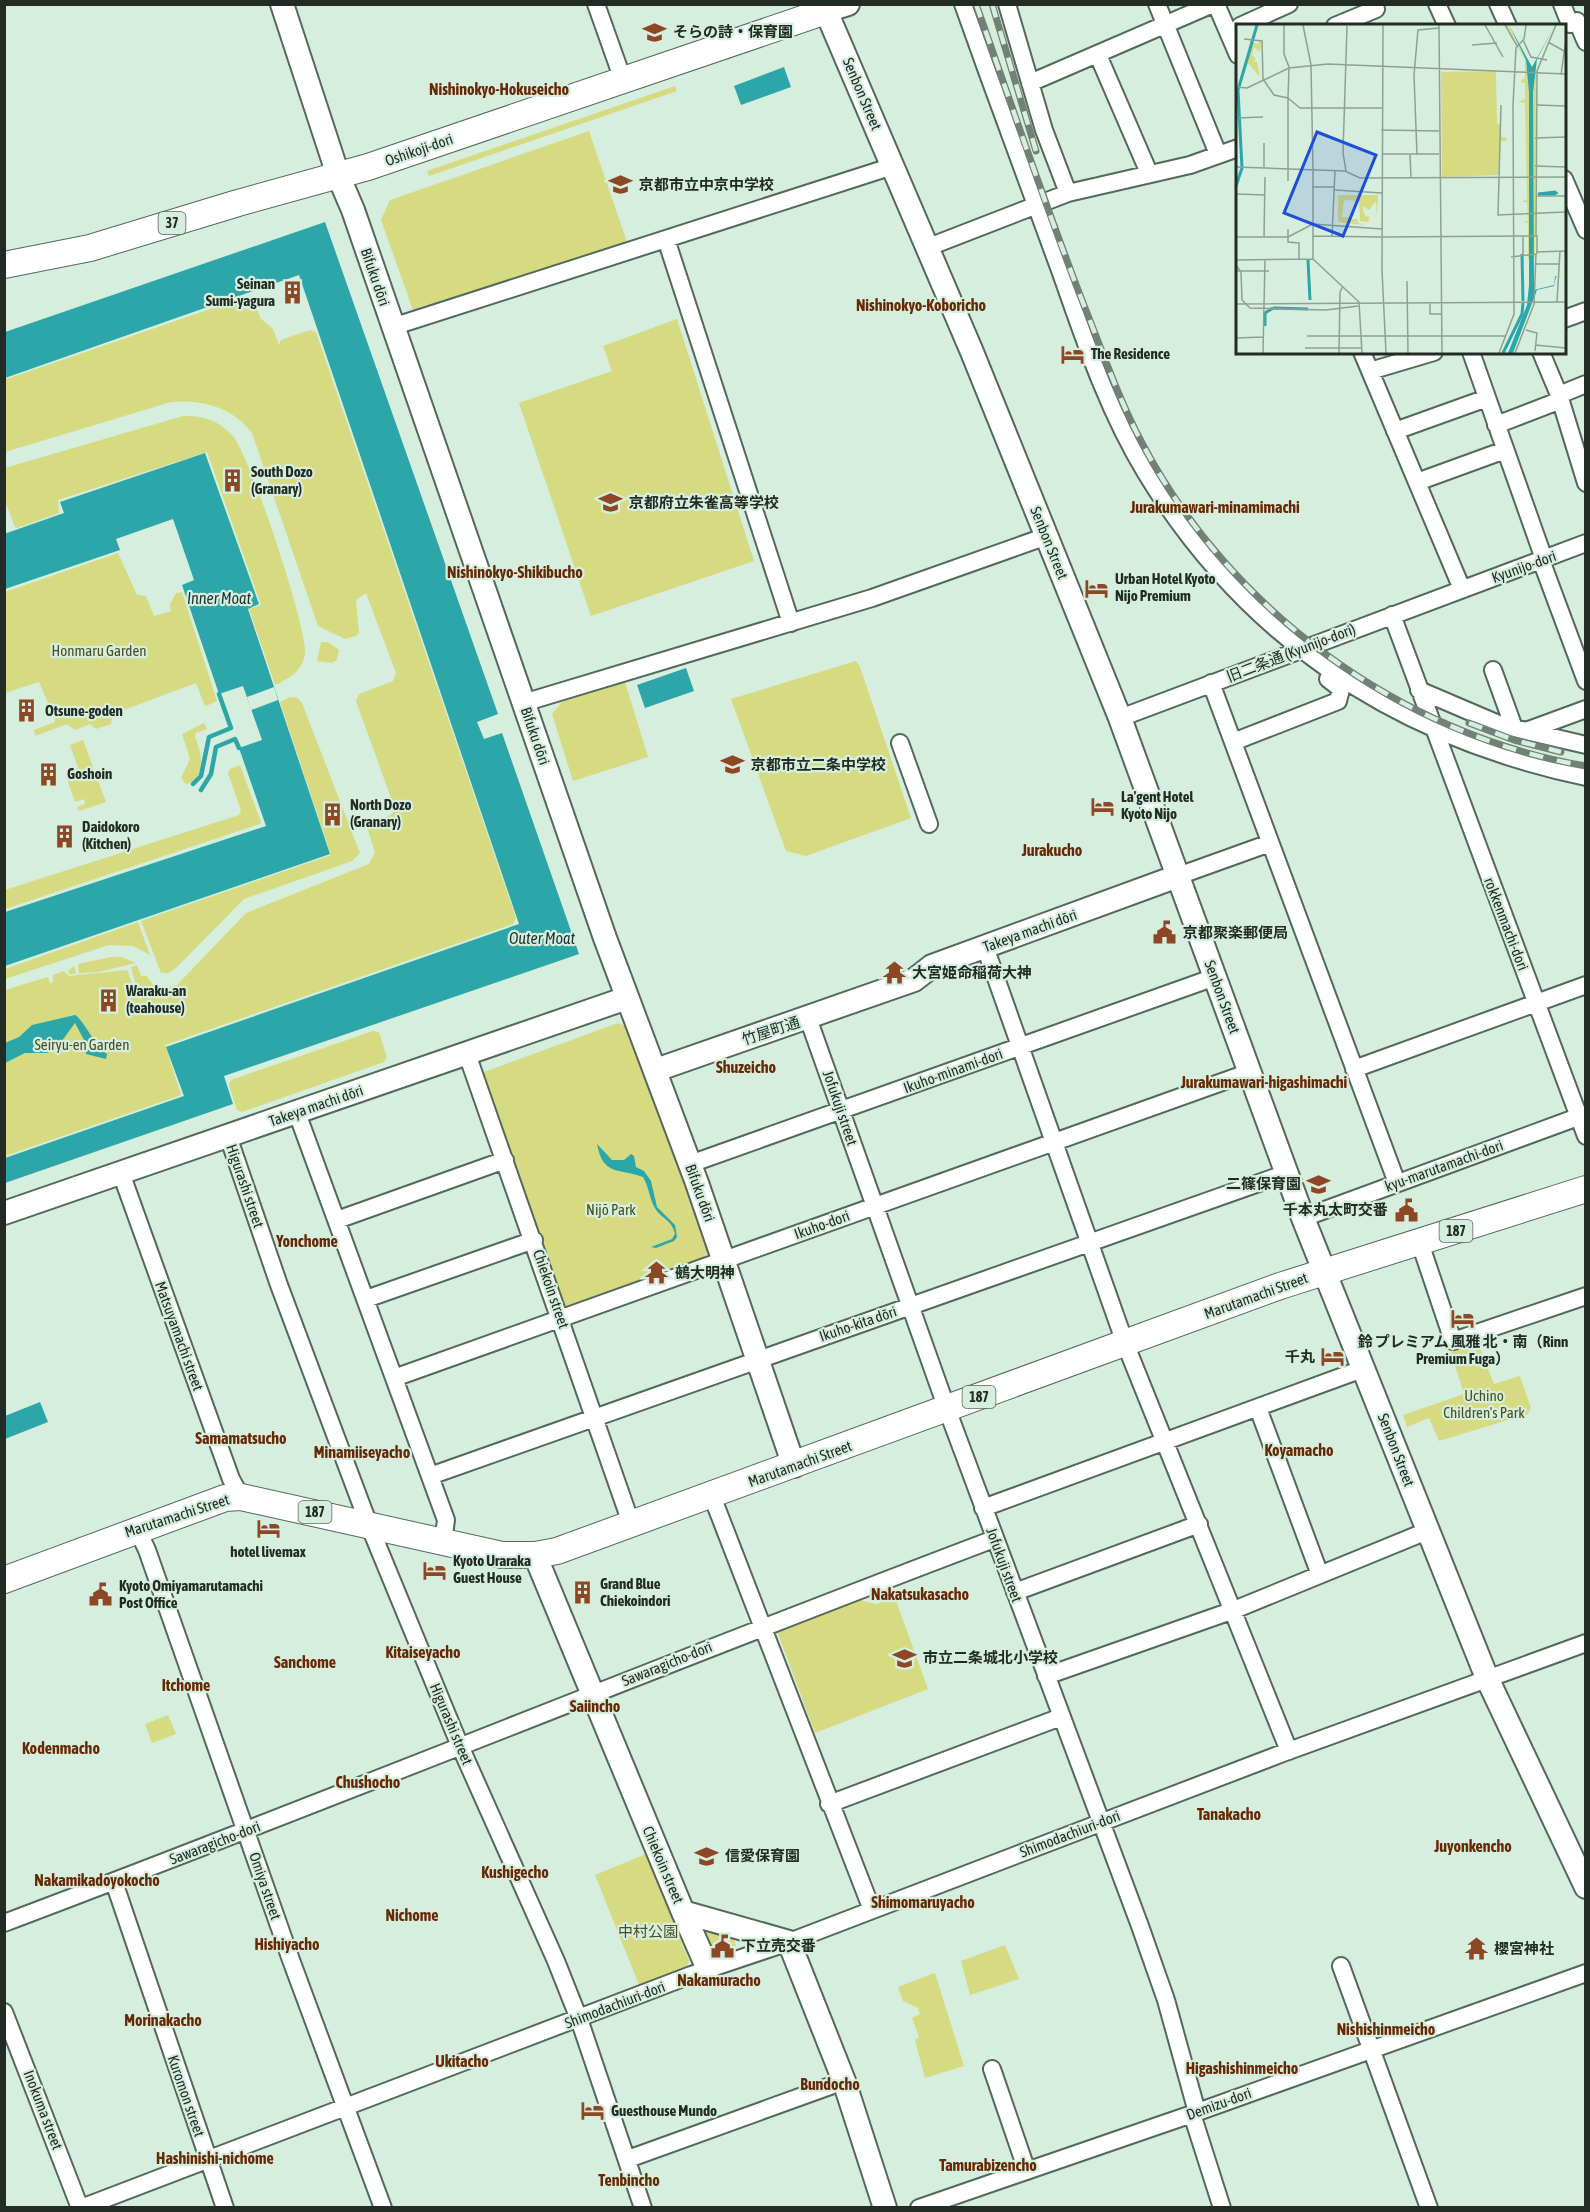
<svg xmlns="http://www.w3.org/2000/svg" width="1590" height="2212" font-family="'Asap Condensed','Noto Sans JP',sans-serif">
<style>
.green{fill:#d6da80}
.water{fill:#2da6aa}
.pier{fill:#d6eedd}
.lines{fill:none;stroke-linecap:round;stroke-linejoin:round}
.stream{stroke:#2da6aa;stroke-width:4.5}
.street-casing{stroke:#53695a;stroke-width:20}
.secondary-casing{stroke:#53695a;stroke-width:26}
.primary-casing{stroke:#53695a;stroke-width:28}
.street{stroke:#fff;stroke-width:16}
.secondary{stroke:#fff;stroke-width:22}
.primary{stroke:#fff;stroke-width:26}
.rail-casing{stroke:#718176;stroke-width:7}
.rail{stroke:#d6eedd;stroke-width:4.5;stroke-dasharray:14;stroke-linecap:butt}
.labels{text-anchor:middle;stroke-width:4.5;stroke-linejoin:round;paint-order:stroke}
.shield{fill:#d6eedd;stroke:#58665c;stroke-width:1.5}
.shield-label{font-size:14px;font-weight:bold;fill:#222c25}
.poi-label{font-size:15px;font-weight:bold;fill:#222c25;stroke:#d6eedd;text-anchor:start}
.street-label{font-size:15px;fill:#222c25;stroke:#d6eedd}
.park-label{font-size:15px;fill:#4b4d22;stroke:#d6eedd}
.neighbourhood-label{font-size:16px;font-weight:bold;fill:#672805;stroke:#d6eedd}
.water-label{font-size:16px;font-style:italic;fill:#1a3334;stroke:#d6eedd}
.inset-river{fill:none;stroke:#2da6aa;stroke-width:3}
.inset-road{fill:none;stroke:#8ea093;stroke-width:1.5}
.view{fill:#1d4ed8;fill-opacity:0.15;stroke:#1d4ed8;stroke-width:3}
.inset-edge{fill:none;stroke:#222c25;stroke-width:3}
</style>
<rect width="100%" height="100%" fill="#d6eedd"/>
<path class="green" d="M675,86L677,91L429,176L427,171Z
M589,131L627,242L413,310L381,220L390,200Z
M248,296L254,299L260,318L273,329L279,345L281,340L310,330L316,332L516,918L513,924L165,1045L181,1095L5,1156V990L48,977L50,983L53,982V975L64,971L69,976L127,970L141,1005L131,967L137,965L141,976H147C155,990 163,989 177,985L246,913L369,864L375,853L367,827L392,814L395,809L356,701L359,694L393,681L396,673L366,593L356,600L359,633L356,636L345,639L318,626L252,433C233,407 201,399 171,402L5,452L4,380Z
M677,319L754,561L591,616L519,403L612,371L603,346Z
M183,416C202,415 218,420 232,435C249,452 309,632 305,654C302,671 289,679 275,685L249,609L261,605L207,452L58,500L59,513L17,528L15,527L5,501V468Z
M118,553L137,595L146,596L154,616L171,611L170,604L176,593L182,592L217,701L206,706L204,704L196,683L113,714L111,724L96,729L90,724L75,730L67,724L35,736L34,730L55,722V719L39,682L5,693V592Z
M321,642H328L339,650L337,660L332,663L317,661Z
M856,661L860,667L911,818L806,856L786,851L731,699Z
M625,682L648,757L573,781L552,714L562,702Z
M290,697L298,698L302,703L360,853L352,861L244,899L177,967L169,973H161L141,921L331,855L280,702Z
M204,723L207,729L196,733L195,736C201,753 209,778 186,784L181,778L190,759L182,734Z
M83,740L106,802L79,811L77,807L85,804L84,799L75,802L65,773L78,768L70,745Z
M240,765L261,822L260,824L5,909V890L239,815L241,811L228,773L230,769Z
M138,922L150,955L133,946L109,945L5,979V969Z
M111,957H121L136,963L99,972L69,974L68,971L74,966L76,973H79L78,964Z
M618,1023L629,1028L709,1250L701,1262L567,1311L561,1307L482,1076L484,1072Z
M373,1031L379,1032L387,1057L384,1062L242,1112L237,1110L229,1085L231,1080Z
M1476,1337L1494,1384L1520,1376L1531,1408L1528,1414L1439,1441L1429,1418L1407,1427L1403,1415L1464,1394L1451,1353L1453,1345Z
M895,1598L928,1689L815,1733L777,1631L859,1600L876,1604Z
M168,1715L176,1734L152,1743L145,1724Z
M646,1854L689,1961L684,1973L641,1990L595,1875Z
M708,1932L732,1935L736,1946L714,1956L704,1937Z
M1005,1945L1019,1979L970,1995L961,1961Z
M935,1973L964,2066L925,2078L915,2040L919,2037L912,2018L920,2014L918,2008L903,2001L898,1987Z"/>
<path class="water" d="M784,67L791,87L741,105L734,86Z
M325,222L498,714L477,722L484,739L502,733L579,954L224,1076L233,1104L5,1183V1158L184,1096L166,1047L519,924L299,275L5,378V332Z
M205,453L259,604L248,609L330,854L5,966V912L266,826L239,748L262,740L243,686L219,694L182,585L194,580L173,519L116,539L120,550L5,589L4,534L64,513L60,502Z
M686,668L694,691L645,708L637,685Z
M75,1015C82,1018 94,1044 107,1054L106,1059L86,1054L84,1040L75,1023L56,1049L47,1053H25L5,1063V1043L19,1037L32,1025Z
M597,1144L612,1160H624L631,1154L634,1156L636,1167L644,1171L651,1181L657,1207L675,1225L677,1237L674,1241L656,1248L651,1247L672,1239L675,1234C672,1219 661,1219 655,1208C650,1201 649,1187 643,1177C618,1168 603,1176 597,1144Z
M40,1402L48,1422L5,1439V1416Z"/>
<path class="pier" d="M274,687L278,700L251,710L247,697Z"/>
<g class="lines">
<path class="stream" d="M193,784L201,776L209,737L231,728L219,694
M201,790L211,774L216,747L235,739L239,748"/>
<defs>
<path id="street" d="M596,4L623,80
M963,4C995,94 1028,184 1061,273C1085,341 1108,411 1146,473C1247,639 1398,737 1586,777
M1007,4L1044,130L1068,193
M1157,4L1218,154
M1216,4L1238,55
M1437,4L1447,26
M1498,4L1508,26
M1562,4L1570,24
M1577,21L1586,42
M1240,26L1289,4
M1335,26L1376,9
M1098,55L1149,173
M1030,83L1213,4
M1564,179L1586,230
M666,239L791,623
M926,248L1068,193L1190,165L1238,148
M1564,319L1586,311
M392,327L893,166
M1362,352L1462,589
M1471,352L1544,559
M1541,352L1559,395L1586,483
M1370,371L1434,352
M1559,395L1586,384
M1496,425L1561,400
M1395,431L1487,398
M1417,482L1505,450
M1541,560L1586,681
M1392,615L1586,1136
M1493,670L1514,728
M1211,683L1397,1183
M1419,690L1501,725L1586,745
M523,703L872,598L1047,536
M1120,718L1586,543
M1526,731L1586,709
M1233,742L1338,701L1341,689L1328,679
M900,743L929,824
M1178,876L1270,843
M985,947L1125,1343L1289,1751
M808,1018L947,1409L1140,1926L1166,2000L1197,2112
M467,1054L632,1526
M1354,1069L1586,985
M297,1113L446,1520L443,1542
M228,1136L279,1285L369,1525L460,1746L556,1961L579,2019L643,2208
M690,1164L1215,977
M121,1173L231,1479L241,1497
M1303,1218L1586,1114
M337,1220L505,1160
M1420,1243L1453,1341L1586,1296
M366,1299L534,1240
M394,1378L1250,1072
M1258,1408L1320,1575
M430,1476L1287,1173
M712,1496L872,1910
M983,1508L1365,1368
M137,1529L147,1550L291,1960L383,2208
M1015,1592L1199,1524
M1046,1676L1234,1610L1427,1531
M829,1804L1061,1717
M114,1882L225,2208
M4,1923C336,1798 663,1664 994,1539
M1341,1966L1429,2208
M4,2012L80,2208
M992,2069L1027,2171
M1192,2114L1222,2208
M628,2159L844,2081
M81,2208L691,1975L789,1942L1283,1753L1586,1643
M919,2208L1192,2114L1586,1973"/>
<path id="secondary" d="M282,4L338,175L353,210L605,938L697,1183L794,1466
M826,11L972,352L1120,718L1303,1218L1487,1678L1586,1887
M826,11L848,4
M656,1070L914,980L932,966L1178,876
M4,1213L627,998
M535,1555L683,1912L789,1942L844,2081L885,2208
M683,1912L708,1969"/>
<path id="primary" d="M4,265L90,248L238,203L368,167L826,11L823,4
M4,1580L225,1498L241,1497L502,1555H535L557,1551L1280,1286L1586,1189"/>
</defs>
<use href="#street" class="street-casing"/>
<use href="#secondary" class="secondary-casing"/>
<use href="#primary" class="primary-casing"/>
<use href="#street" class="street"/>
<use href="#secondary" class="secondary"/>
<use href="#primary" class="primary"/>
<defs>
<path id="rail" d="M976,4C1012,106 1046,208 1085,308C1103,353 1119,400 1142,443C1229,609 1400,735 1586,766
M992,4L1036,151
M1469,723L1514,740L1561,752"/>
</defs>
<use href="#rail" class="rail-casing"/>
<use href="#rail" class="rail"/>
</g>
<defs>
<symbol id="school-bare" viewBox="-9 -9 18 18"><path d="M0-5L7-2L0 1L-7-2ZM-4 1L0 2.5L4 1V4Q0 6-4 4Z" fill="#8e4724" stroke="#d6eedd" stroke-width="2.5" paint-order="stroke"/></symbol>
<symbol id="building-bare" viewBox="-9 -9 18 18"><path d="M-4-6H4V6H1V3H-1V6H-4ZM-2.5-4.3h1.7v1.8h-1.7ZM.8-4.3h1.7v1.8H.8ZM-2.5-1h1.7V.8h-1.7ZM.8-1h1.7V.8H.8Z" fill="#8e4724" stroke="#d6eedd" stroke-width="2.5" paint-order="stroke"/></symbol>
<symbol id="hotel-bare" viewBox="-9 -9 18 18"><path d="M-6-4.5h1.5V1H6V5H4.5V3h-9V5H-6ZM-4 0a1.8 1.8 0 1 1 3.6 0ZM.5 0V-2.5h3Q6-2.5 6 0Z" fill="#8e4724" stroke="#d6eedd" stroke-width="2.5" paint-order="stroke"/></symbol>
<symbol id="civic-bare" viewBox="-9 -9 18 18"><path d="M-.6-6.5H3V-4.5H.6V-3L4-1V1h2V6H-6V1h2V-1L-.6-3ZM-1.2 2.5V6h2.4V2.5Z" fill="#8e4724" stroke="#d6eedd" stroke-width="2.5" paint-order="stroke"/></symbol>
<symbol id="temple-bare" viewBox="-9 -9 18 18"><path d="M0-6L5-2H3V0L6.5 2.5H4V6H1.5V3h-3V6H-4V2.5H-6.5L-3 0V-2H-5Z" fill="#8e4724" stroke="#d6eedd" stroke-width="2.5" paint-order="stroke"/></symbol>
</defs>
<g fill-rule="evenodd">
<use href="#school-bare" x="638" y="16" width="33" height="33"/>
<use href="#school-bare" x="604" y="168" width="33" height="33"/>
<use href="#building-bare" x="276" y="276" width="33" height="33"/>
<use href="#hotel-bare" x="1056" y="338" width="33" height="33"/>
<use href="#building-bare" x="216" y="464" width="33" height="33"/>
<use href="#school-bare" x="594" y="486" width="33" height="33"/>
<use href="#hotel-bare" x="1080" y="572" width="33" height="33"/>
<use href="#building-bare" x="10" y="694" width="33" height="33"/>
<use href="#school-bare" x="716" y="748" width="33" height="33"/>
<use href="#building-bare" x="32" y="758" width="33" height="33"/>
<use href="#hotel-bare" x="1086" y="790" width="33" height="33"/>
<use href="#building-bare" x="316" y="798" width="33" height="33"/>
<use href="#building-bare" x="48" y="820" width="33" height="33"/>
<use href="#civic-bare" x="1148" y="916" width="33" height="33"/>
<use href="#temple-bare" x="878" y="956" width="33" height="33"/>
<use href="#building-bare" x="92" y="984" width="33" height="33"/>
<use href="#school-bare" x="1302" y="1168" width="33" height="33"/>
<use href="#civic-bare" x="1390" y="1194" width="33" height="33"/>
<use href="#temple-bare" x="640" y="1256" width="33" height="33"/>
<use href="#hotel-bare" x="1446" y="1302" width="33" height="33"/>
<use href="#hotel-bare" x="1316" y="1340" width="33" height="33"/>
<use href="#hotel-bare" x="252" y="1512" width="33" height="33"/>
<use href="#hotel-bare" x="418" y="1554" width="33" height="33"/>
<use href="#building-bare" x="566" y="1576" width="33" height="33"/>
<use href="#civic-bare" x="84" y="1578" width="33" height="33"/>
<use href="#school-bare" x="888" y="1642" width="33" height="33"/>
<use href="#school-bare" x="690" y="1840" width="33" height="33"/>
<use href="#civic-bare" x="706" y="1930" width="33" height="33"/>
<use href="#temple-bare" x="1460" y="1932" width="33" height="33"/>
<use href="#hotel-bare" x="576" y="2094" width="33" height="33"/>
</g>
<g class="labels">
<g class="shield">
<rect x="158.5" y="212" width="27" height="22" rx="4.5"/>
<rect x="1439.5" y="1220" width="33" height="22" rx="4.5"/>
<rect x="962.5" y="1386" width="33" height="22" rx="4.5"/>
<rect x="298.5" y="1501" width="33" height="22" rx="4.5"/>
</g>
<g class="shield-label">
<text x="172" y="228">37</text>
<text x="1456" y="1236">187</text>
<text x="979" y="1402">187</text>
<text x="315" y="1517">187</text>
</g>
<g class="poi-label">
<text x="673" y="37">そらの詩・保育園</text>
<text x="639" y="190">京都市立中京中学校</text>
<text x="275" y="289" text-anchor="end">Seinan<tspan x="275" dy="17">Sumi-yagura</tspan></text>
<text x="1091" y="359">The Residence</text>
<text x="251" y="477">South Dozo<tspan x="251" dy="17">(Granary)</tspan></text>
<text x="629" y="508">京都府立朱雀高等学校</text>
<text x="1115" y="584">Urban Hotel Kyoto<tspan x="1115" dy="17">Nijo Premium</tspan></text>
<text x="45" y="716">Otsune-goden</text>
<text x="751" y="770">京都市立二条中学校</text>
<text x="67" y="779">Goshoin</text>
<text x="1121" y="802">La'gent Hotel<tspan x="1121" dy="17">Kyoto Nijo</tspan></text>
<text x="350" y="810">North Dozo<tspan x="350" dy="17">(Granary)</tspan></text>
<text x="82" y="832">Daidokoro<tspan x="82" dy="17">(Kitchen)</tspan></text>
<text x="1183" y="938">京都聚楽郵便局</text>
<text x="912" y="978">大宮姫命稲荷大神</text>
<text x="126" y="996">Waraku-an<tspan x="126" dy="17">(teahouse)</tspan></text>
<text x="1301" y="1189" text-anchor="end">二篠保育園</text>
<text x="1388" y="1215" text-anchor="end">千本丸太町交番</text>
<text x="675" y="1278">鵺大明神</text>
<text x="1463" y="1347" text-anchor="middle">鈴 プレミアム 風雅 北・南（Rinn<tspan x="1463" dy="17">Premium Fuga）</tspan></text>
<text x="1315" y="1362" text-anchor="end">千丸</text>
<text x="268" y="1557" text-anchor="middle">hotel livemax</text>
<text x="453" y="1566">Kyoto Uraraka<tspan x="453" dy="17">Guest House</tspan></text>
<text x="600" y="1589">Grand Blue<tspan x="600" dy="17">Chiekoindori</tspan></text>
<text x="119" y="1591">Kyoto Omiyamarutamachi<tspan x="119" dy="17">Post Office</tspan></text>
<text x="923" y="1663">市立二条城北小学校</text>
<text x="725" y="1861">信愛保育園</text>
<text x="741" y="1951">下立売交番</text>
<text x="1494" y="1954">櫻宮神社</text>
<text x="611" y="2116">Guesthouse Mundo</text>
</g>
<g class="street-label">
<text transform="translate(862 94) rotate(67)" y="5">Senbon Street</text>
<text transform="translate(419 150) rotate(-19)" y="5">Oshikoji-dori</text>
<text transform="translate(375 277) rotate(71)" y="5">Bifuku dōri</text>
<text transform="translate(1049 543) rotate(68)" y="5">Senbon Street</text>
<text transform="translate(1524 567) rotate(-20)" y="5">Kyunijo-dori</text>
<text transform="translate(1291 653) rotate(-21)" y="5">旧二条通 (Kyunijo-dori)</text>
<text transform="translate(535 736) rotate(71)" y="5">Bifuku dōri</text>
<text transform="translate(1506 924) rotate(69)" y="5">rokkenmachi-dori</text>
<text transform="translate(1030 931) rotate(-20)" y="5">Takeya machi dōri</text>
<text transform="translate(1222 997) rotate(70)" y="5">Senbon Street</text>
<text transform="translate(771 1031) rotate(-18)" y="5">竹屋町通</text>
<text transform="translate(953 1071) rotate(-20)" y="5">Ikuho-minami-dori</text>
<text transform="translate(316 1106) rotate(-19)" y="5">Takeya machi dōri</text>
<text transform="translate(840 1108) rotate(71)" y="5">Jofukuji street</text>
<text transform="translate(1444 1166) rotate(-20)" y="5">kyu-marutamachi-dori</text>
<text transform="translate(245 1186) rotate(71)" y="5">Higurashi street</text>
<text transform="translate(700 1193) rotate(70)" y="5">Bifuku dōri</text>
<text transform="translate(822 1225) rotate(-20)" y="5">Ikuho-dori</text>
<text transform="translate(551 1289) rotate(71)" y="5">Chiekoin street</text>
<text transform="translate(1256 1296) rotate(-20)" y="5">Marutamachi Street</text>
<text transform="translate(858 1324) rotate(-19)" y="5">Ikuho-kita dōri</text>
<text transform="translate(179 1336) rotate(70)" y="5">Matsuyamachi street</text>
<text transform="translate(1396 1450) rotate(69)" y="5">Senbon Street</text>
<text transform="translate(800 1464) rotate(-20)" y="5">Marutamachi Street</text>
<text transform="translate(177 1516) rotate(-18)" y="5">Marutamachi Street</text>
<text transform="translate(1004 1565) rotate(70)" y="5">Jofukuji street</text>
<text transform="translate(667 1664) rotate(-22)" y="5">Sawaragicho-dori</text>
<text transform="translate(451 1724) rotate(67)" y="5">Higurashi street</text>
<text transform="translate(1070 1834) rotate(-21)" y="5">Shimodachiuri-dori</text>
<text transform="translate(215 1843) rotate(-21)" y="5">Sawaragicho-dori</text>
<text transform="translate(663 1865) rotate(67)" y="5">Chiekoin street</text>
<text transform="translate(265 1886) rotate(71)" y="5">Omiya street</text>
<text transform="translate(615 2005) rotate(-21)" y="5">Shimodachiuri-dori</text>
<text transform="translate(186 2096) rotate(71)" y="5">Kuromon street</text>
<text transform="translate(1219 2104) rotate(-20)" y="5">Demizu-dori</text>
<text transform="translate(43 2110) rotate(69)" y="5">Inokuma street</text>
</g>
<g class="park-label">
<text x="99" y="656">Honmaru Garden</text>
<text x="82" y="1050">Seiryu-en Garden</text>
<text x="611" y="1215">Nijō Park</text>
<text x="1484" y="1401">Uchino<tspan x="1484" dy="17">Children's Park</tspan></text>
<text x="648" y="1937">中村公園</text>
</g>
<g class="neighbourhood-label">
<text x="499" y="95">Nishinokyo-Hokuseicho</text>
<text x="921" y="311">Nishinokyo-Koboricho</text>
<text x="1215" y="513">Jurakumawari-minamimachi</text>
<text x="515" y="578">Nishinokyo-Shikibucho</text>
<text x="1052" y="856">Jurakucho</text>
<text x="746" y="1073">Shuzeicho</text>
<text x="1264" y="1088">Jurakumawari-higashimachi</text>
<text x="307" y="1247">Yonchome</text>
<text x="241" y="1444">Samamatsucho</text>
<text x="1299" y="1456">Koyamacho</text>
<text x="362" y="1458">Minamiiseyacho</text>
<text x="920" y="1600">Nakatsukasacho</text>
<text x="423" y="1658">Kitaiseyacho</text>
<text x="305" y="1668">Sanchome</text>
<text x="186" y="1691">Itchome</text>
<text x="595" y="1712">Saiincho</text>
<text x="61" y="1754">Kodenmacho</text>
<text x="368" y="1788">Chushocho</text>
<text x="1229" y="1820">Tanakacho</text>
<text x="1473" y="1852">Juyonkencho</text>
<text x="515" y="1878">Kushigecho</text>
<text x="97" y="1886">Nakamikadoyokocho</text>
<text x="923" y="1908">Shimomaruyacho</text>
<text x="412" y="1921">Nichome</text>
<text x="287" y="1950">Hishiyacho</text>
<text x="719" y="1986">Nakamuracho</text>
<text x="163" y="2026">Morinakacho</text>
<text x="1386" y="2035">Nishishinmeicho</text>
<text x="462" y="2067">Ukitacho</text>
<text x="1242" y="2074">Higashishinmeicho</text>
<text x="830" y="2090">Bundocho</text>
<text x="215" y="2164">Hashinishi-nichome</text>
<text x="988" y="2171">Tamurabizencho</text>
<text x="629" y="2186">Tenbincho</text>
</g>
<g class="water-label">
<text x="219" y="604">Inner Moat</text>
<text x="542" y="944">Outer Moat</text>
</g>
</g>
<g transform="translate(1236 24)">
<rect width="330" height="330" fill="#d6eedd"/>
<path d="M270,1H272L290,36L291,48L300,49L299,233L292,235V199L288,198L292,196L291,178H286L291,175L289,79L282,78L289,75V59L284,58L289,53V36ZM15,17L21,20L25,17L24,28L18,23L16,31L20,35L17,38H21L24,53L12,39L8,50ZM260,47L261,100L264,101V112L271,114L270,117H264L262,151L206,153L205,48ZM102,171H142L141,193L140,177L133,186L126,182L129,192L134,193L132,198L124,197L123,177L108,176L106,193H123H114V195H122V199L129,201L102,198Z" fill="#d6da80"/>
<path d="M273,1L296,43L319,1L301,35L297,68L298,266L318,261L319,252L330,253L320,252L318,262L301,266L277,329H272L291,281L293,261V68L290,36Z" fill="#2da6aa"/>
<path class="inset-river" d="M0,162L6,144L2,66L21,1M319,168L320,169L318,170H302ZM286,230L287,277M72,236L74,276M37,284L72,285M29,302V289L37,284M267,329L286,290L287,279"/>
<path class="inset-road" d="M48,1V30L53,43L52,74M67,1L75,41M147,1L146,246L150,329M203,1L206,329M249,1L267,33M269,1L281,22M8,15L26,17L27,55L38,71L52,74M287,16L295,33L311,36M312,18L328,27M236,21L261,19M75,41L77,146M325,51L330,15M0,63L11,64L53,44L92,40L330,50M52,74L64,84H146M265,81L262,191L330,188M300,81L330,82M0,94L27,93M145,106L203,107M299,114L330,113M28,119V143M146,130H203M174,131L175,154M181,131L178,51L182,6L203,4M299,142L330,143M0,143L109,147L124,154L330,153M110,147L107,129L111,2M52,157V74M76,163H99M99,166L146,169M0,170L29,171M300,172H330M77,200L146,205M52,205V218L63,219V235M77,212L145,213M96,212L99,147M300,212L301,47L320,1M0,213H52L77,200M28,213L29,153M145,213L301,212V230M300,228L330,227M287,231V212M275,233L300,230L298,280L279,329M77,235L123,278L126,329M0,236L77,235V146M300,240H324M0,241L5,248L6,276L14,284L90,286L122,282M0,247H33M171,257L172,329M321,278L324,227M194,279V290H206M0,280L330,278M290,306L301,309L299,327M71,312H269M0,314L27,313M299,321L330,324M69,324H126M27,329L29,235M103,329L104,268L107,262M263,329L278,290L277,81L280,24L288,15L290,1"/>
<path class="view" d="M81,108L140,131L107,212L48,189Z"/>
<rect width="330" height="330" class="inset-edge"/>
</g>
<rect width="1590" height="2212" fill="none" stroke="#222c25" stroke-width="12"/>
</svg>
